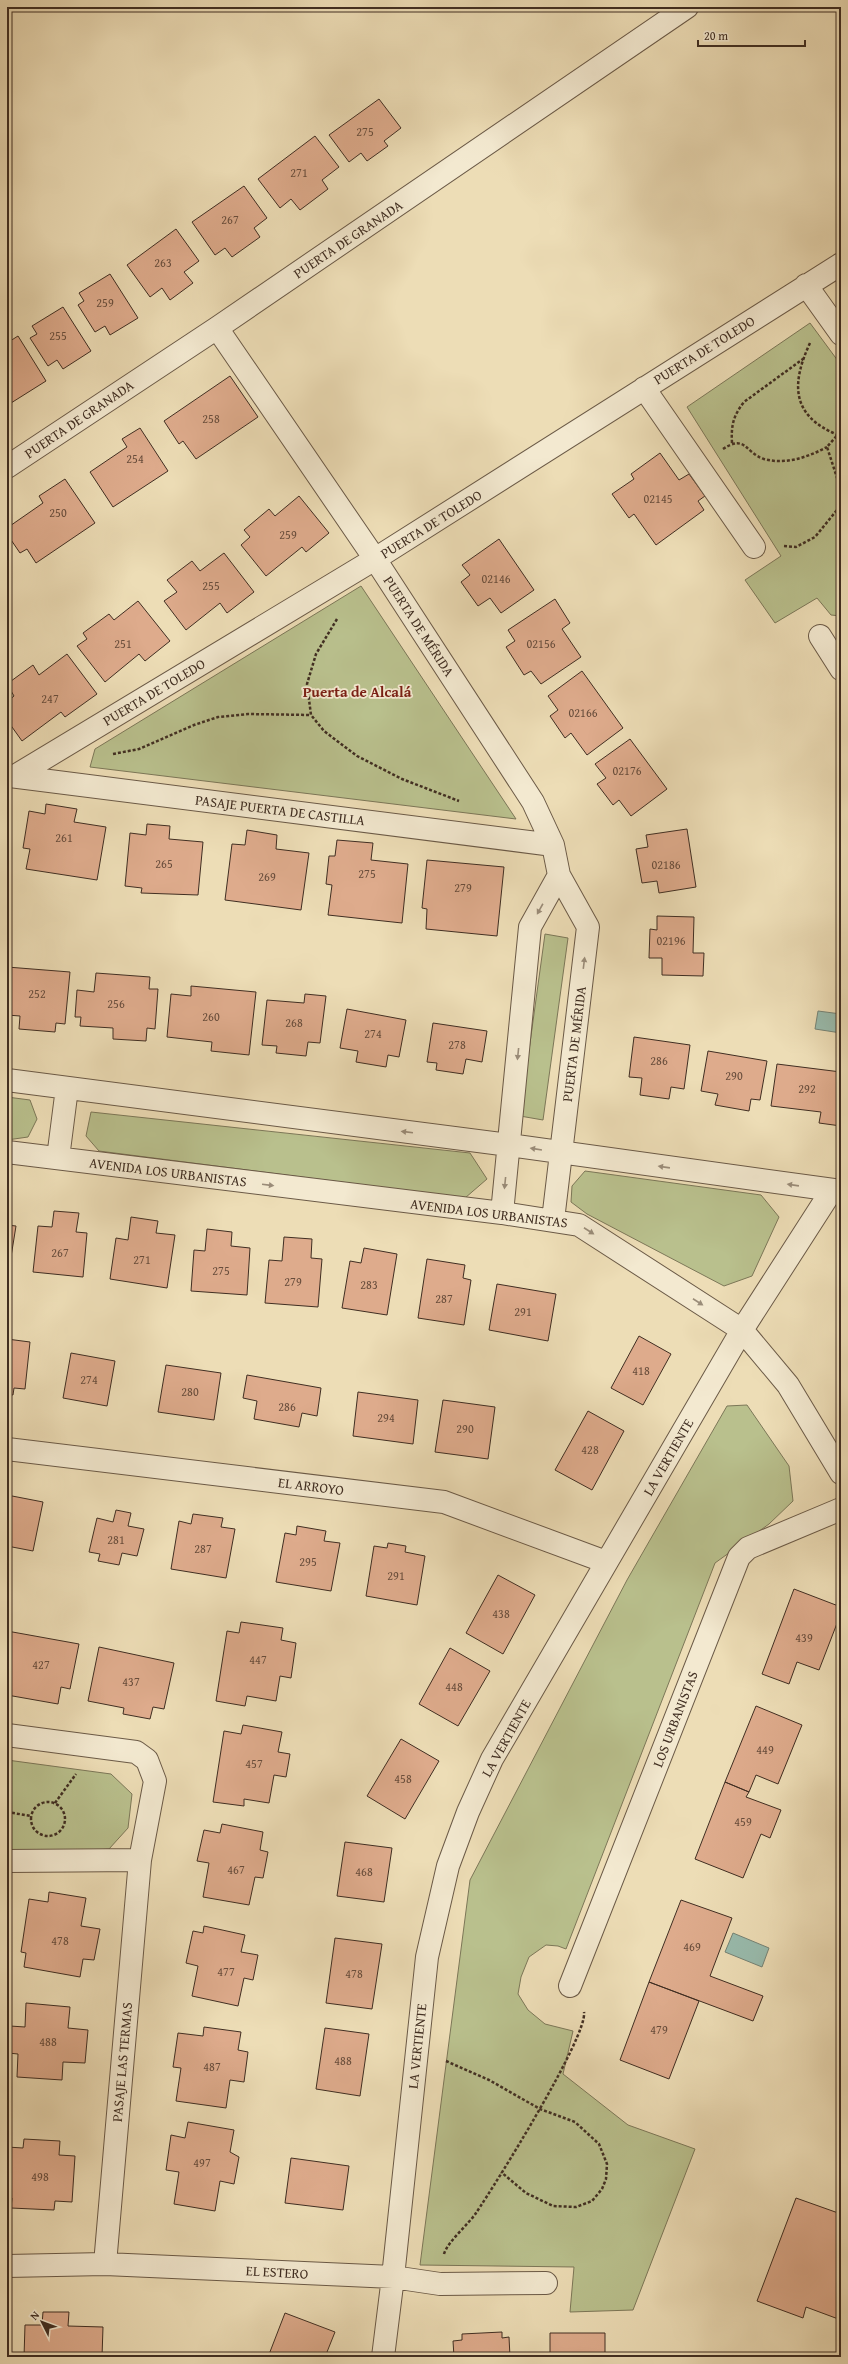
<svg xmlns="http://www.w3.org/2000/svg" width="848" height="2364" font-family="'Gentium Book Plus',serif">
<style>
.green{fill:#b9c08d;stroke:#7c7758}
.water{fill:#99bcae;stroke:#758376}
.building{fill:#deab8c;stroke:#402e22}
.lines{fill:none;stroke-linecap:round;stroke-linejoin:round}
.minor-casing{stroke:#6b5a47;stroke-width:24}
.path{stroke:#402e22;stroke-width:2.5;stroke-dasharray:3 2;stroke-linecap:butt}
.minor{stroke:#f3e9d0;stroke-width:22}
.oneway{fill:#9a8c79}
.labels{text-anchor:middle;stroke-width:3.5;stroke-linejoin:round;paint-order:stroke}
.number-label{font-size:12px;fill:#684d3c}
.street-label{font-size:14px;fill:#402e22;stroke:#f3e9d0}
.neighbourhood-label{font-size:15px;font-weight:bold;fill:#7a1f14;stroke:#f3e9d0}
</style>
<rect width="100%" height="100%" fill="#edddb6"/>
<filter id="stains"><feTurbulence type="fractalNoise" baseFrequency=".005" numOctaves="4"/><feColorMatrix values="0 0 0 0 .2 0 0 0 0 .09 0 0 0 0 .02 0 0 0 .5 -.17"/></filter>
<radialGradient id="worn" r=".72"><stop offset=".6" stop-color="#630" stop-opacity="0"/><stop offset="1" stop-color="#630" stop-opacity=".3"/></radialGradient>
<path class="green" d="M810,323L841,365V616L831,615L817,598L775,623L745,580L781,556L687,407Z
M361,586L516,819L90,767L95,749Z
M545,934L568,938L543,1120L520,1116Z
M7,1097L30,1100L37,1119L28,1137L7,1140Z
M91,1112L470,1153L487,1179L465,1198L99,1151L86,1136Z
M585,1171L761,1195L779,1217L752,1276L724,1286L587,1214L571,1202L572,1186Z
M747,1405L789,1466L793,1501L769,1524L715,1563L566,1949L558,1946L546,1945L529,1957L521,1977L518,1994L528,2010L545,2024L573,2031L563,2074L628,2125L695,2149L633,2310L570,2312L574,2267L420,2265L470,1880L627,1580L727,1406Z
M7,1760L111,1774L132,1794L128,1828L109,1849L84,1851L7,1850Z"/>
<path class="water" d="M818,1011L841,1014V1033L815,1029Z
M733,1933L769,1948L762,1967L725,1952Z"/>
<path class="building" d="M379,99L401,128L384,141L388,146L367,161L361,153L349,162L329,135Z
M315,136L339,167L322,180L328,189L300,210L291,199L280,208L258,179Z
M244,186L267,218L254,228L260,237L232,257L225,248L215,255L192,222Z
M176,229L199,261L184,272L193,283L170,300L162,288L150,297L127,265Z
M110,274L138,318L110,335L105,326L95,332L78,305L84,301L79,293Z
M63,307L91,351L63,369L57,360L48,366L30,338L37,334L32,326Z
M18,336L46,381L11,403L7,397V343Z
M230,376L258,417L196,459L183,441L179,444L164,421Z
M140,428L168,471L113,507L90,472L127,447L122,439Z
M660,453L679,480L689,474L705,496L698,501L704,510L656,545L634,514L629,518L612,494L634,479L631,474Z
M65,479L95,523L36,563L27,549L20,553L7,534V528L43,503L39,496Z
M299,496L329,533L306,552L302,547L266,576L241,545L250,537L244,530L269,509L275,516Z
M499,539L534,590L501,613L490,598L478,606L461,582L470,575L462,565Z
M224,553L254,592L227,613L220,603L186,630L164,601L177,592L167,580L192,561L200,571Z
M555,599L570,623L562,629L581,657L541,684L531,671L524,675L506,647L515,641L508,630Z
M138,601L170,641L145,661L139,654L105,682L77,646L87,639L83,633L109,614L114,620Z
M67,654L97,694L65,717L61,712L22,741L7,720V702L14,696L7,684L33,665L39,675Z
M582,671L623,728L587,755L571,733L565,738L550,716L558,710L548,696Z
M630,739L667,789L631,816L619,800L613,805L597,784L606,778L595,764Z
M46,804L77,809L74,822L106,827L97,880L26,869L30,849L23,848L29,811L45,814Z
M147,824L170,826L169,839L203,842L198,895L141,893L142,888L125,886L130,833L146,835Z
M687,829L696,887L659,893L657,881L642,883L636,849L648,847L646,835Z
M247,830L277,835L276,849L309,853L301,910L225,900L232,844L245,845Z
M337,840L373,843L371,860L408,864L402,923L328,915L332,885L326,884L329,856H335Z
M427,860L504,867L497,936L426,929L427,909L422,908Z
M657,916L694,917L693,953H704L703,976L662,975V958H649L650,929L657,930Z
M7,967L70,972L65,1024L56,1023L55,1032L19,1029L20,1016L7,1015Z
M96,973L150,977L149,989H158L155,1029L147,1028L146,1041L113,1039V1028L80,1026L81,1017H75L77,990L94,992Z
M191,986L256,992L249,1055L211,1051L212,1042L167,1037L171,994L191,996Z
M305,994L326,996L320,1043L308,1042L306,1056L276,1053L277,1046L262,1045L267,1000L304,1003Z
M347,1009L406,1020L399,1057L388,1055L386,1067L356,1062L358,1051L340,1048Z
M433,1023L487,1031L482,1062L466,1059L463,1074L436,1070L437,1063L427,1062Z
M634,1037L690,1045L684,1089L671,1087L669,1099L640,1095L642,1078L629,1077Z
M708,1051L767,1061L760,1100L751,1099L749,1111L715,1105L718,1094L701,1091Z
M777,1064L841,1072V1126L819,1123L821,1112L771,1106Z
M54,1211L79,1213L76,1232L87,1233L83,1277L33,1272L38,1226L52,1227Z
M131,1217L158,1221L156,1233L175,1235L167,1288L110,1279L116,1238L128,1240Z
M7,1225L16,1226L10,1263L7,1262Z
M207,1229L232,1232L231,1246L250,1248L247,1295L191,1291L194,1250L205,1251Z
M284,1237L312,1239L311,1258L322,1259L318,1307L265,1303L269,1260L282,1261Z
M364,1248L397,1254L387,1315L342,1308L350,1261L361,1263Z
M427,1259L465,1265L463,1278L471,1280L464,1325L418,1318Z
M497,1284L556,1294L548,1341L489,1330Z
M639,1336L671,1354L643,1405L611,1388Z
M7,1339L30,1342L25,1389L14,1388L13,1395L7,1394Z
M71,1353L115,1361L107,1406L63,1398Z
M166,1365L221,1373L214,1420L158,1412Z
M247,1375L321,1388L317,1416L302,1413L299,1427L254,1419L257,1401L243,1398Z
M358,1392L418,1400L413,1444L353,1436Z
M443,1400L495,1407L488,1459L435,1452Z
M588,1411L624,1431L592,1490L555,1470Z
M7,1495L43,1502L33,1551L7,1546Z
M116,1510L131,1513L128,1526L144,1529L137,1556L122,1553L119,1565L98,1561L100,1554L89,1552L97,1518L113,1522Z
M193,1514L223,1518L221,1527L235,1529L226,1578L171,1569L179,1521L191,1524Z
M297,1526L326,1531L324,1541L340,1543L331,1591L276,1582L285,1533L296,1535Z
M388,1543L406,1546L405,1552L425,1556L417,1605L366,1596L374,1546L387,1548Z
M498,1575L535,1595L503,1654L466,1633Z
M794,1589L841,1607V1613L819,1670L797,1662L789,1684L762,1674Z
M241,1622L283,1628L281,1640L296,1643L291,1678L280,1676L276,1701L247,1696L245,1706L216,1701L227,1631L239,1633Z
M7,1631L79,1644L70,1689L61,1687L58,1704L7,1695Z
M99,1647L174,1663L164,1709L153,1707L150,1719L123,1714L124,1708L88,1701Z
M450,1648L490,1671L458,1726L419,1704Z
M756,1706L802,1725L778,1784L756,1775L749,1792L725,1782Z
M243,1725L282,1732L278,1752L290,1754L286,1777L274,1775L269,1803L244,1799V1806L213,1802L224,1731L241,1734Z
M401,1739L439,1761L405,1819L367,1796Z
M725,1782L749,1792L746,1797L781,1810L770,1838L761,1834L743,1878L695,1859Z
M222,1824L263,1832L260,1850L268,1852L263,1878L255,1877L249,1905L203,1897L209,1863L197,1861L204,1830L220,1833Z
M345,1842L392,1848L384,1902L337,1896Z
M49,1892L86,1898L81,1926L100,1929L94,1960L83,1959L80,1977L24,1967L26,1953L21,1952L29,1899L48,1902Z
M681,1900L732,1918L710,1976L763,1996L753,2021L649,1982Z
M204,1926L245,1935L241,1952L258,1955L253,1980L244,1978L238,2006L192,1996L198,1966L186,1963L193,1931L203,1933Z
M335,1938L382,1944L372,2009L326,2003Z
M649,1982L699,2001L669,2079L620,2060Z
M26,2003L70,2007L68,2028L88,2030L85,2063L63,2062L62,2080L17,2077L18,2054L8,2053L10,2026L25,2027Z
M204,2027L241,2032L238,2050L248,2052L244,2082L230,2080L226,2108L176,2101L181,2068L173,2067L178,2033L203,2036Z
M325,2028L369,2034L360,2096L316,2089Z
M188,2122L234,2130L230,2152L239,2157L234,2184L220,2181L215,2211L174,2204L179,2172L166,2170L171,2135L185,2138Z
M24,2139L60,2141L59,2155L75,2156L72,2202L55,2201L54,2210L11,2208L12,2198H7V2147L23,2148Z
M291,2158L349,2166L343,2210L285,2203Z
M796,2198L841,2214V2320L806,2307L803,2318L757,2301Z
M43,2312H69L68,2326L103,2327L102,2357H24L25,2325H42Z
M285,2313L335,2332L325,2357H268Z
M502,2332V2338L509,2337L510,2357H454L453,2341L462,2340V2334Z
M550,2333H605V2357H550Z"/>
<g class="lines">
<defs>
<path id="minor" d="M806,285L841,334
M217,328L375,559L533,802L553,845L559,875L588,927L553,1220
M644,388L754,547
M7,467L217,328L687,7
M820,636L841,669
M10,776L553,845
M15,776L375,559L841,264
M7,1080L509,1145L841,1191
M7,1152L502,1213L579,1225L742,1330L788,1385L841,1473
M58,1158L67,1088
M502,1213L530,927L559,875
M7,1449L444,1502L606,1562
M7,1735L136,1752L147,1760L155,1781L140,1860L105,2264
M7,1861L140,1860
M570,1986L739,1557L748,1548L841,1509
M7,2266L105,2264L393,2277L440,2284L546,2283
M383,2357L393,2277L427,1957L448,1866L468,1812L492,1759L742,1330L832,1190"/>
</defs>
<use href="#minor" class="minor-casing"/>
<path class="path" d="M810,343C791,384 791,416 838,435
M732,443C731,426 733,416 744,402L803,359
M723,449C746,434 745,453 764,459C786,465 808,457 827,447
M784,546L796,547L815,537L837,510L840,487L827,447L841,431
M337,619L316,654L307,684L311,715L324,731L357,756L402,779L459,801
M113,754L139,749L194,725L218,717L248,714L311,715
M31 1819a17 17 0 1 1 34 0a17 17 0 1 1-34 0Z
M55,1803L76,1774
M7,1812L31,1816
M446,2061L489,2080L540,2109L575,2122L599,2144L607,2164L606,2179L602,2189L592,2201L576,2207L553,2206L526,2193L501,2172
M444,2254C448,2241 468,2225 476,2213C495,2185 588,2036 584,2012"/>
<use href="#minor" class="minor"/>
</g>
<defs><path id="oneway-solid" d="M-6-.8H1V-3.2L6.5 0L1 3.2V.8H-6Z"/></defs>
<g class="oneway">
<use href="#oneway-solid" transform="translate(540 909) rotate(119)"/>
<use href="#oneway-solid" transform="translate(584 963) rotate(-83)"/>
<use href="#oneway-solid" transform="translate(518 1054) rotate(96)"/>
<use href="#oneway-solid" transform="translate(407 1132) rotate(-173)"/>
<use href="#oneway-solid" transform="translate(536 1149) rotate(-171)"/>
<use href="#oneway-solid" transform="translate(664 1167) rotate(-172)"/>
<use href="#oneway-solid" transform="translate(505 1183) rotate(96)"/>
<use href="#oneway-solid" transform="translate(268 1185) rotate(7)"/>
<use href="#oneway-solid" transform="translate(793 1185) rotate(-172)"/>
<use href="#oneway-solid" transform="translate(589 1231) rotate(33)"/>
<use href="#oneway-solid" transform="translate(698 1302) rotate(33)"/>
</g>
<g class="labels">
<g class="number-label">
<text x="365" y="136">275</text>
<text x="299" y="177">271</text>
<text x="230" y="224">267</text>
<text x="163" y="267">263</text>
<text x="105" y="307">259</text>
<text x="58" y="340">255</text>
<text x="211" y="423">258</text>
<text x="135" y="463">254</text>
<text x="658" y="503">02145</text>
<text x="58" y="517">250</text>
<text x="288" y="539">259</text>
<text x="496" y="583">02146</text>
<text x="211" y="590">255</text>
<text x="123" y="648">251</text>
<text x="541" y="648">02156</text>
<text x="50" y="703">247</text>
<text x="583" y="717">02166</text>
<text x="627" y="775">02176</text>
<text x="64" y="842">261</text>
<text x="164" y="868">265</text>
<text x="666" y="869">02186</text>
<text x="367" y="878">275</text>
<text x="267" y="881">269</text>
<text x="463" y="892">279</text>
<text x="671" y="945">02196</text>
<text x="37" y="998">252</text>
<text x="116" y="1008">256</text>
<text x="211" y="1021">260</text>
<text x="294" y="1027">268</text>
<text x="373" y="1038">274</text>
<text x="457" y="1049">278</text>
<text x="659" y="1065">286</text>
<text x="734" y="1080">290</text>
<text x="807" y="1093">292</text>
<text x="60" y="1257">267</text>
<text x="142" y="1264">271</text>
<text x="221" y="1275">275</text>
<text x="293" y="1286">279</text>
<text x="369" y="1289">283</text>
<text x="444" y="1303">287</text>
<text x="523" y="1316">291</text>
<text x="641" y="1375">418</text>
<text x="89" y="1384">274</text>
<text x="190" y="1396">280</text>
<text x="287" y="1411">286</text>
<text x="386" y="1422">294</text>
<text x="465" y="1433">290</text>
<text x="590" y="1454">428</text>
<text x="116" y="1544">281</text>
<text x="203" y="1553">287</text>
<text x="308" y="1566">295</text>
<text x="396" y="1580">291</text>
<text x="501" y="1618">438</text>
<text x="804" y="1642">439</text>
<text x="258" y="1664">447</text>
<text x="41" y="1669">427</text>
<text x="131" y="1686">437</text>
<text x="454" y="1691">448</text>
<text x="765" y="1754">449</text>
<text x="254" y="1768">457</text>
<text x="403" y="1783">458</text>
<text x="743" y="1826">459</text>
<text x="236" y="1874">467</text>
<text x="364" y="1876">468</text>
<text x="60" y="1945">478</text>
<text x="692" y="1951">469</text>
<text x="226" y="1976">477</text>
<text x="354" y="1978">478</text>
<text x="659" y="2034">479</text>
<text x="48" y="2046">488</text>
<text x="343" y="2065">488</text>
<text x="212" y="2071">487</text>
<text x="202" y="2167">497</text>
<text x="40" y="2181">498</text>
</g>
<g class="street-label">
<text transform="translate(348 239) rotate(-34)" y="5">PUERTA DE GRANADA</text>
<text transform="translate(704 350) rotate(-32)" y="5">PUERTA DE TOLEDO</text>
<text transform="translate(79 419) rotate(-34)" y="5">PUERTA DE GRANADA</text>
<text transform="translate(431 524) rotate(-32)" y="5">PUERTA DE TOLEDO</text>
<text transform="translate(419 626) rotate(57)" y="5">PUERTA DE MÉRIDA</text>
<text transform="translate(154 692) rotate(-31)" y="5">PUERTA DE TOLEDO</text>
<text transform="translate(280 810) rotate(7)" y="5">PASAJE PUERTA DE CASTILLA</text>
<text transform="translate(574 1044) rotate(-83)" y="5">PUERTA DE MÉRIDA</text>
<text transform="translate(168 1172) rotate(7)" y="5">AVENIDA LOS URBANISTAS</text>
<text transform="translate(489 1213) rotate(7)" y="5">AVENIDA LOS URBANISTAS</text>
<text transform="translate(668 1457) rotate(-60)" y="5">LA VERTIENTE</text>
<text transform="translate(311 1486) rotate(7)" y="5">EL ARROYO</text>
<text transform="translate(675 1719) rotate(-69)" y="5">LOS URBANISTAS</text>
<text transform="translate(506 1738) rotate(-61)" y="5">LA VERTIENTE</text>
<text transform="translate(417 2046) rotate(-84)" y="5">LA VERTIENTE</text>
<text transform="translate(122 2062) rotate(-85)" y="5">PASAJE LAS TERMAS</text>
<text transform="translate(277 2272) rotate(3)" y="5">EL ESTERO</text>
</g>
<g class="neighbourhood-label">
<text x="357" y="697">Puerta de Alcalá</text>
</g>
</g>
<rect width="848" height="2364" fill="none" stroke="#edddb6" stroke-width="24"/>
<rect x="8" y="8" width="832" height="2348" fill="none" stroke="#402e22" stroke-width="2"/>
<rect x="12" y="12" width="824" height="2340" fill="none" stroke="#402e22"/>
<g transform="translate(42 2322) rotate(312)" stroke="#f3e9d0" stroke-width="3" paint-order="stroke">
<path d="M0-3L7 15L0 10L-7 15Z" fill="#402e22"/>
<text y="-6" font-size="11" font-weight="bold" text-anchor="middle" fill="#402e22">N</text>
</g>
<path d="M698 40v6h107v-6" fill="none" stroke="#402e22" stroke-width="2"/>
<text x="704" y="40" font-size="12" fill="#402e22" stroke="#f3e9d0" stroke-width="3" paint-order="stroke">20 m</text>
<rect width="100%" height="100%" filter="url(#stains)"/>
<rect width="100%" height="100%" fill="url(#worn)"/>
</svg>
